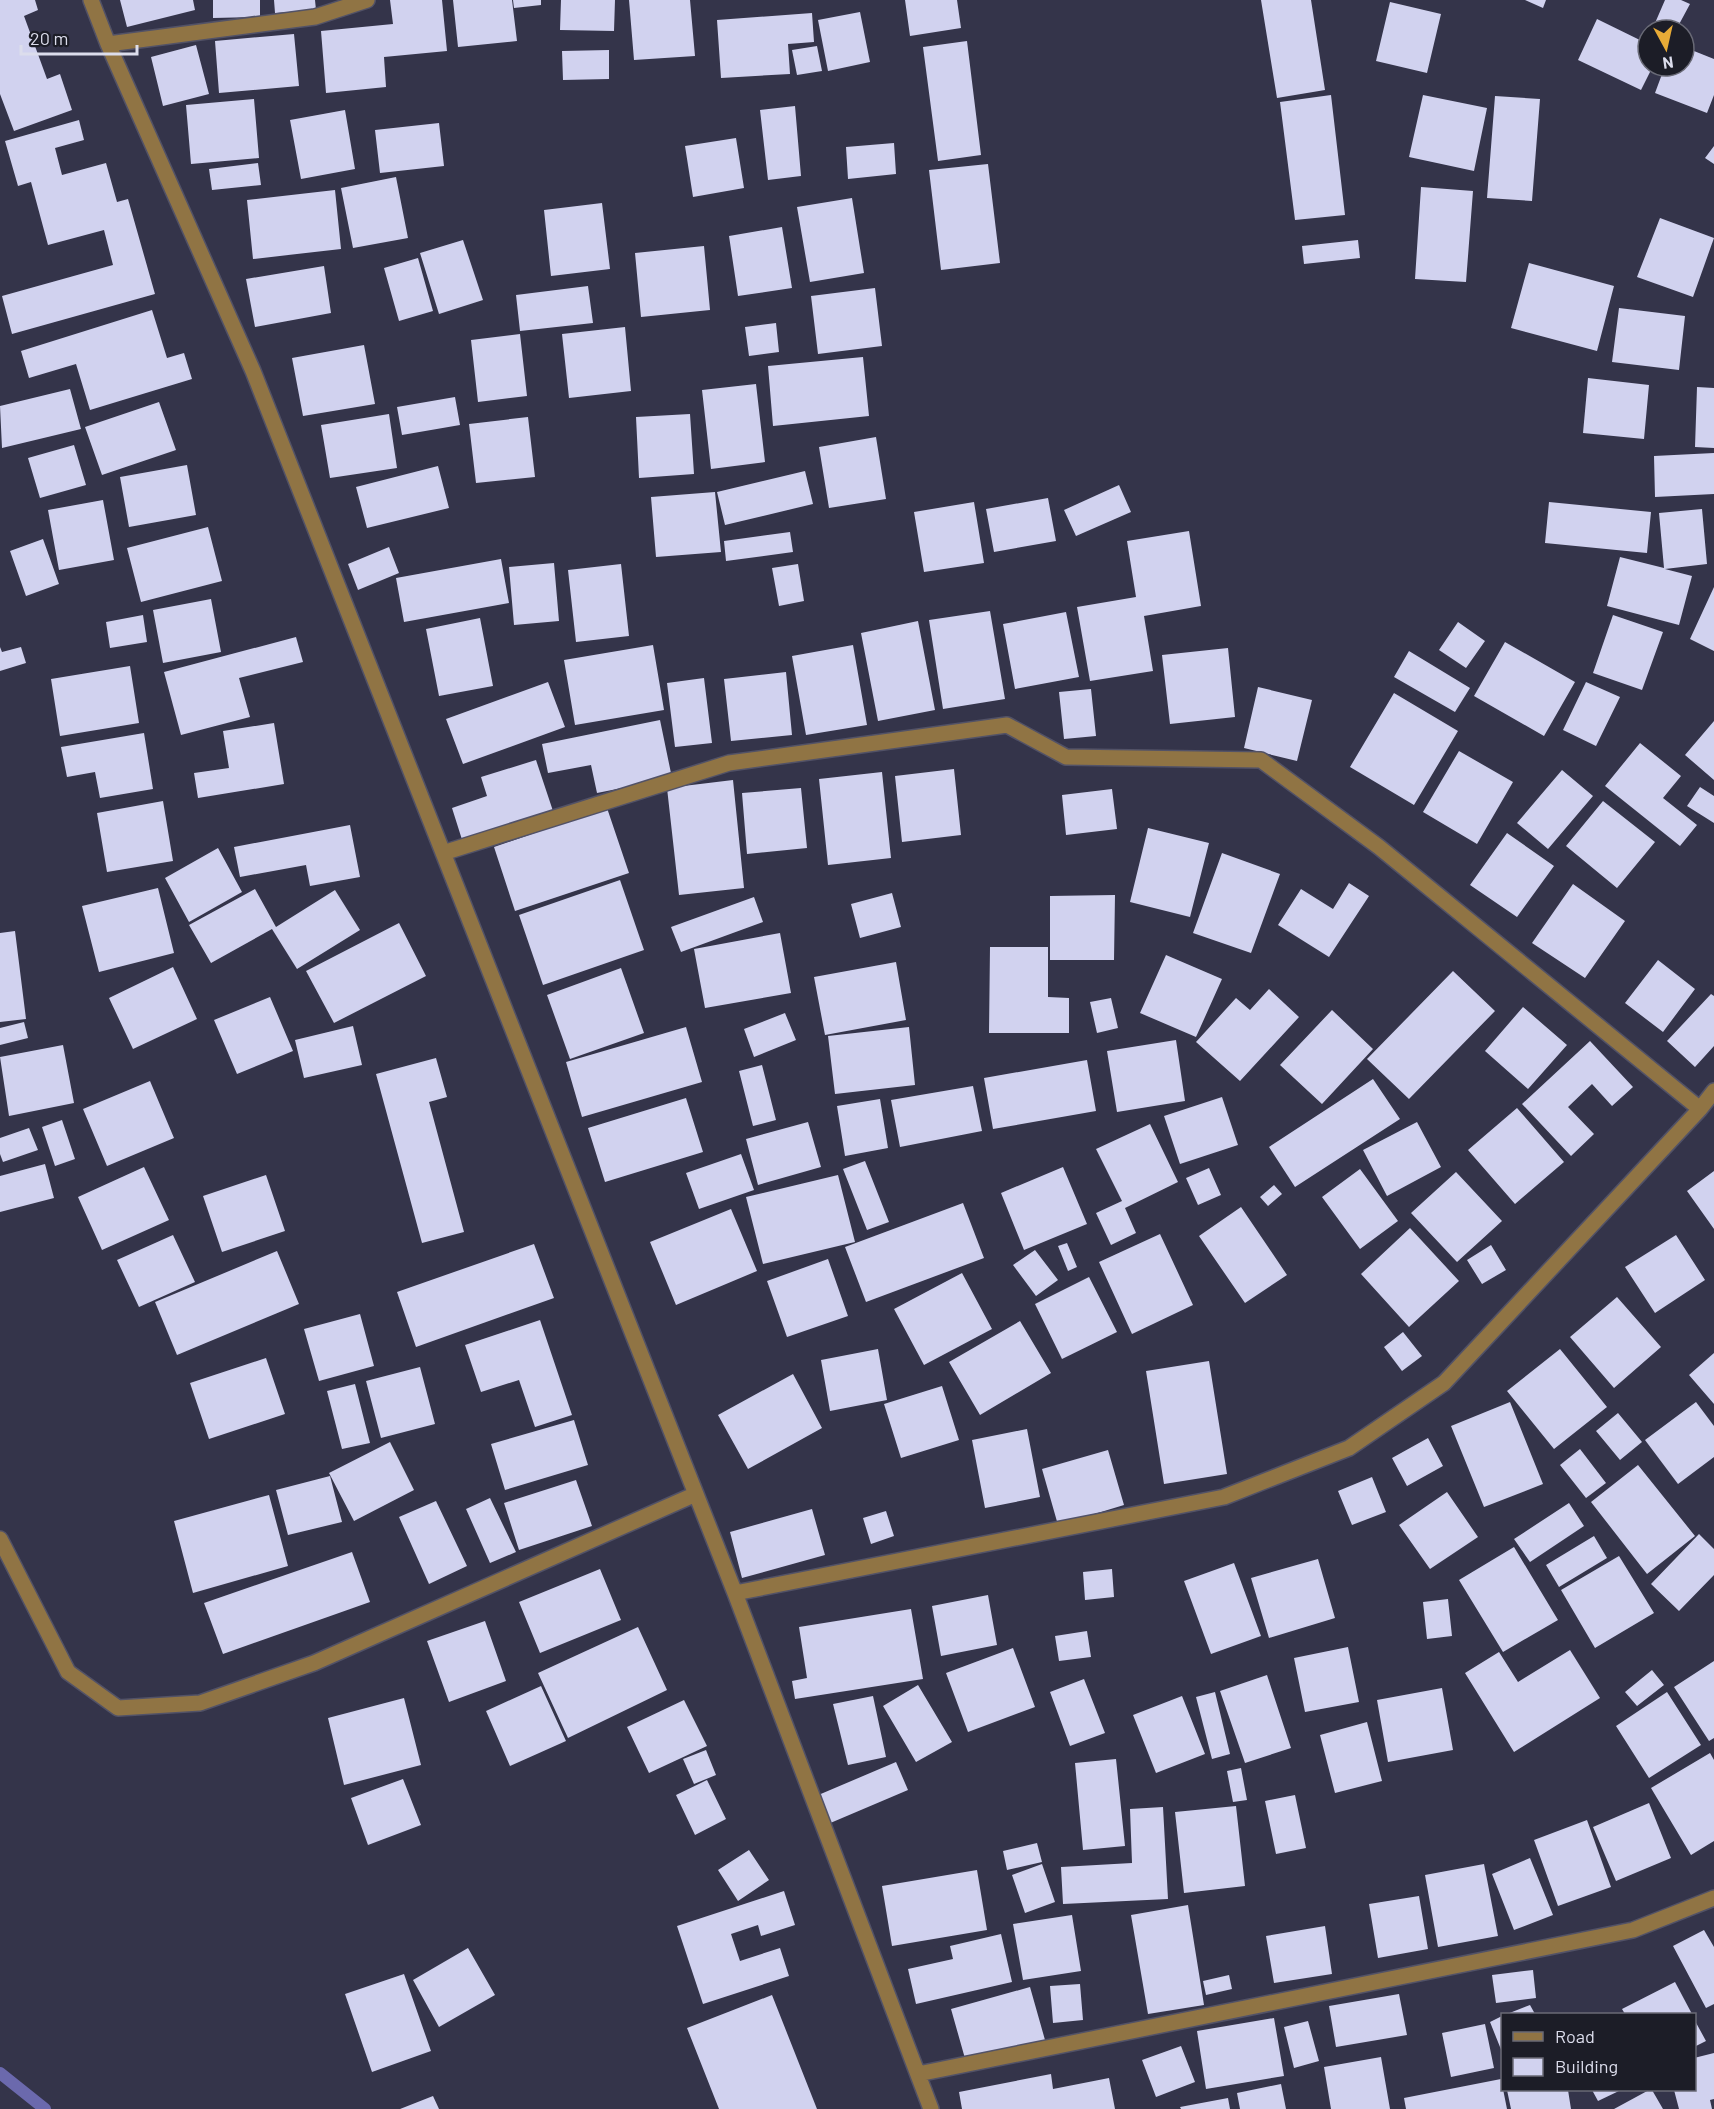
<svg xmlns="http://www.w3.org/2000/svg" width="1714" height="2109" font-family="Barlow,sans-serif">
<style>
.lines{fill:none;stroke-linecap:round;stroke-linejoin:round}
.stream{stroke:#6b69ad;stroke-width:12}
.building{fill:#d1d2ef}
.minor-casing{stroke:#525267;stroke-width:18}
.minor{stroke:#907444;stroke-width:15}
</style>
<rect width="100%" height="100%" fill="#34344a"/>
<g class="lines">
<path class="stream" d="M0,2073L45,2109"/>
</g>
<path class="building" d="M0,0H35L38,10L24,16L47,79L60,74L72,110L14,131L0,94Z
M120,0H193L195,10L127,27Z
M213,0H260V17L213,18Z
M274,0H315L316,10L275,13Z
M390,0H442L447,51L384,57L386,87L326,93L321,31L393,24Z
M453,0H512L517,41L458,47Z
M513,0H541V5L514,8Z
M561,0H615L614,31L560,30Z
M629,0H690L695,56L634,60Z
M905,0H957L961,28L910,36Z
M1261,0H1311L1325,90L1277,98Z
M1525,0H1546L1543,8Z
M1665,0H1681L1690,4L1676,30H1652Z
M1390,2L1441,14L1427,73L1376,61Z
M860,12L870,62L828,71L818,20Z
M812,13L814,42L788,44L790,74L721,78L717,20Z
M1597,19L1648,44V66H1653L1641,90L1578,60Z
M294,34L299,86L219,93L215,41Z
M967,41L981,155L938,161L923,47Z
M196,45L209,94L163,106L151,57Z
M817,46L822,71L797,75L792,50Z
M1684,47L1714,59V95L1707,113L1655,93L1665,66H1684Z
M609,50V79L563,80L562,51Z
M1331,95L1345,215L1295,220L1280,102Z
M1423,95L1487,108L1474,171L1409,157Z
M1495,96L1540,99L1532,201L1487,198Z
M254,99L259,158L191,164L186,105Z
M795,106L801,176L768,180L760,110Z
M345,110L355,169L301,179L290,120Z
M79,120L84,140L55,148L62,175L106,163L117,202L128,199L155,294L12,334L2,296L113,265L104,230L48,245L31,182L18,186L5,141Z
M439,123L444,166L380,173L375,130Z
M736,138L744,188L693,197L685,146Z
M894,143L896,174L848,179L846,147Z
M1714,146V164L1705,158Z
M258,163L261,185L212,190L209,169Z
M988,164L1000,263L941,270L929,170Z
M396,177L408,238L353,248L341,188Z
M1421,187L1473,191L1466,282L1415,279Z
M335,190L341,249L253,259L247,200Z
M852,198L864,273L810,282L797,207Z
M602,203L610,269L551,276L544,210Z
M1660,218L1714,238L1693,297L1637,277Z
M782,227L792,288L738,296L729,236Z
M463,240L483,300L439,314L420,253Z
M1358,240L1360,258L1304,264L1302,246Z
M704,246L710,310L641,317L635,253Z
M418,258L433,311L399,321L384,268Z
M1529,263L1614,286L1597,351L1511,328Z
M324,266L331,313L255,327L246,279Z
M588,286L593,323L520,331L516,295Z
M875,288L882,346L818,354L811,296Z
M1619,308L1685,316L1679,370L1612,362Z
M152,310L167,358L184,353L192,379L90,410L76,364L29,378L21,351Z
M776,323L779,352L749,356L745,327Z
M625,327L631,391L569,398L562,334Z
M520,334L527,396L478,402L471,340Z
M364,345L375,404L303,416L292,358Z
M863,357L869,416L773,426L768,366Z
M1588,378L1649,385L1644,439L1583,433Z
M756,384L765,462L711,469L702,390Z
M1697,387L1714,388V448L1695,447Z
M70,389L81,429L2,448L0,406Z
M455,397L460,425L402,435L397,407Z
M159,402L176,450L102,475L85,427Z
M389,414L397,468L330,478L321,425Z
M690,414L694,474L639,478L636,417Z
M528,417L535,477L476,483L469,424Z
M876,437L886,499L829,508L819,447Z
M74,445L86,485L40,498L28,458Z
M1714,453V494L1655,497L1654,456Z
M187,465L196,515L129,527L120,477Z
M438,466L449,508L367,528L356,487Z
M805,471L813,504L725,525L717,492Z
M1119,485L1131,512L1076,536L1064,510Z
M715,492L721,552L656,557L651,497Z
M1048,498L1056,541L994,552L986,509Z
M103,500L114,560L59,570L48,510Z
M974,502L984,563L924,572L914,512Z
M1549,502L1651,512L1647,553L1545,543Z
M1702,509L1707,564L1665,569L1692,576L1679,625L1607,606L1620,557L1664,568L1659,513Z
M208,527L222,581L141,602L127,548Z
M1189,531L1201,606L1144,616L1153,671L1090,681L1077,607L1136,597L1127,541Z
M790,532L793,552L726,561L724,541Z
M43,539L59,584L26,596L10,551Z
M389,547L399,573L358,590L348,564Z
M501,559L509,603L404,622L396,578Z
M554,563L559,621L514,625L509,567Z
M621,564L629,636L576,642L568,570Z
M798,564L804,601L779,606L772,568Z
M1714,587V651L1690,639Z
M211,599L221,652L163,663L153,610Z
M990,611L1005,699L943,709L929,620Z
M1066,612L1079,677L1015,689L1003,624Z
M143,615L147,642L110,648L106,622Z
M1613,615L1663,632L1642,690L1593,673Z
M480,618L493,686L439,696L426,629Z
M918,621L935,710L878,721L861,633Z
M1458,622L1485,641L1466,668L1439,650Z
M296,637L303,662L239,678L250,717L181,735L164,672Z
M1505,642L1575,682L1544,736L1474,696Z
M653,645L664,710L575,725L564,660Z
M853,645L867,725L806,735L792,656Z
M0,647L2,652L21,647L26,663L0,671Z
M1228,648L1235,717L1170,724L1162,655Z
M1409,651L1470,688L1455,712L1394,677Z
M130,666L139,723L60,736L51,679Z
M786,672L792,735L731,741L724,679Z
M704,678L712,743L675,747L667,683Z
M548,682L565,727L463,764L446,719Z
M1586,682L1620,697L1596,746L1563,730Z
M1258,687L1312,700L1297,761L1244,748Z
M1091,689L1096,736L1064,739L1059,692Z
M1394,693L1458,731L1414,805L1350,767Z
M660,720L672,778L597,793L591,765L548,773L542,744Z
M1714,721V780L1685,755Z
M274,723L284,784L198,798L194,773L229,768L223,731Z
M144,733L153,789L100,798L95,772L67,777L61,747Z
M1640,743L1681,776L1663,798L1697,825L1680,846L1605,786Z
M1459,751L1513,782L1477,844L1423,812Z
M536,760L555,817L464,846L452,808L487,796L481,777Z
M954,769L961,835L902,842L895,776Z
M1562,770L1593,796L1548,849L1517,823Z
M882,772L891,858L828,865L819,779Z
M733,780L744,888L679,895L667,788Z
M1700,787L1714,796V823L1687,806Z
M801,788L807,848L747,854L742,793Z
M1112,789L1117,829L1066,835L1062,795Z
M163,801L173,861L107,872L97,813Z
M1603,801L1655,842L1617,888L1566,846Z
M607,808L629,873L515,911L494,847Z
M350,825L360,877L310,886L306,865L240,877L234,847Z
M1148,828L1209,843L1190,917L1130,902Z
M1507,833L1554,866L1517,917L1470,885Z
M218,848L242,892L189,922L165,878Z
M1222,853L1280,874L1251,953L1193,933Z
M620,880L644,950L543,985L519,915Z
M1349,883L1369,896L1329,957L1278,925L1301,889L1333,909Z
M1573,884L1625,921L1585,978L1532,943Z
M158,888L174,953L99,972L82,906Z
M255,889L276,927L335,890L360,930L297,969L272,929L211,963L189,925Z
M892,893L901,927L860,938L851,904Z
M1115,895L1114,960H1050V896Z
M754,897L763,922L681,952L671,927Z
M399,923L426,976L334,1023L306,971Z
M15,931L26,1019L0,1022V933Z
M780,933L791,993L705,1008L694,949Z
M990,947H1048V997L1069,998V1033H989Z
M1166,955L1222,979L1196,1037L1140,1013Z
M1658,960L1695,989L1663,1032L1625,1003Z
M896,962L906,1020L825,1035L814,977Z
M173,967L197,1019L133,1049L109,998Z
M621,968L644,1033L570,1059L547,995Z
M1453,971L1495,1011L1409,1099L1367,1059Z
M1269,989L1299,1017L1240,1081L1196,1042L1236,998L1250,1010Z
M1711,994L1714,996V1046L1695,1067L1667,1041Z
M270,997L293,1051L237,1074L214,1020Z
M1111,998L1118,1028L1097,1033L1090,1002Z
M1523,1007L1567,1045L1528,1089L1485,1051Z
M1332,1010L1373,1049L1322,1104L1280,1065Z
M785,1013L796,1040L754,1057L744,1029Z
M24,1022L28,1038L0,1045V1028Z
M353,1026L362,1065L304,1078L295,1040Z
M686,1027L702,1082L582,1117L566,1062Z
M909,1027L915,1085L835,1094L828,1036Z
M1176,1040L1185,1101L1117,1112L1107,1051Z
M1590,1041L1633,1087L1612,1106L1592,1084L1568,1107L1594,1134L1571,1156L1522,1104Z
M63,1045L74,1103L9,1116L0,1057Z
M436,1058L447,1097L429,1102L464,1232L422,1243L376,1074Z
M1087,1060L1096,1111L993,1129L984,1078Z
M762,1065L776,1120L753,1126L739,1071Z
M1373,1079L1400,1119L1295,1187L1269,1147Z
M150,1081L174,1138L107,1166L83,1109Z
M973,1086L982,1131L900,1147L891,1100Z
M1222,1097L1238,1145L1180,1164L1164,1116Z
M686,1098L703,1152L605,1182L588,1128Z
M880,1099L888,1148L845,1156L837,1106Z
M1517,1108L1564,1162L1515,1204L1468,1150Z
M62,1120L75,1159L55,1166L42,1127Z
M808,1122L821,1167L758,1185L746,1139Z
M1417,1122L1441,1167L1387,1196L1363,1150Z
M1150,1124L1178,1182L1125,1208L1136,1233L1111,1245L1096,1213L1122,1201L1096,1149Z
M29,1128L38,1150L3,1162L0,1154V1138Z
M741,1154L754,1190L699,1209L686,1173Z
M865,1161L889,1222L867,1230L843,1169Z
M45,1164L54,1198L0,1212V1176Z
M144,1167L169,1220L102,1250L78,1197Z
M1063,1167L1087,1224L1024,1250L1001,1193Z
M1209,1168L1221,1195L1198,1205L1186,1178Z
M1360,1169L1398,1221L1360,1249L1322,1197Z
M1714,1171V1229L1687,1191Z
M1456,1172L1502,1221L1457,1262L1411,1213Z
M266,1175L285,1231L222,1252L203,1196Z
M838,1175L855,1242L763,1264L746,1197Z
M1274,1185L1282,1194L1268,1206L1260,1197Z
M963,1203L984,1258L866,1302L845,1247Z
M1241,1207L1287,1275L1245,1303L1199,1236Z
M731,1209L757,1271L676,1305L650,1242Z
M1410,1228L1459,1281L1409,1327L1361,1274Z
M1160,1234L1193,1305L1132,1334L1099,1262Z
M173,1235L195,1282L139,1307L117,1260Z
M1676,1235L1705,1280L1655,1313L1625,1267Z
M1067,1243L1077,1267L1068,1271L1058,1246Z
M534,1244L554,1298L416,1347L397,1292Z
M1491,1245L1506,1270L1482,1284L1467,1260Z
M1035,1250L1058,1280L1036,1296L1013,1265Z
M277,1251L299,1304L177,1355L155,1302Z
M828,1259L848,1316L787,1337L767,1281Z
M962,1273L992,1329L924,1365L894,1309Z
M1089,1277L1117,1332L1062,1359L1035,1304Z
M1617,1297L1661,1347L1614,1388L1570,1337Z
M360,1314L374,1366L319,1381L304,1329Z
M540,1320L572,1415L535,1427L519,1380L481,1392L465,1345Z
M1020,1321L1051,1373L980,1415L949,1362Z
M1403,1332L1422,1356L1402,1371L1384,1347Z
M878,1349L887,1400L830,1411L821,1360Z
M1560,1349L1607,1407L1554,1449L1507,1391Z
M1714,1353V1404L1689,1375Z
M266,1358L285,1414L209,1439L190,1383Z
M1209,1361L1227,1474L1164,1484L1146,1371Z
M420,1367L435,1424L381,1438L366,1381Z
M793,1374L822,1428L748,1469L718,1415Z
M355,1384L370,1443L342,1449L327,1391Z
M942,1386L959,1440L901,1458L884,1404Z
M1510,1402L1543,1484L1484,1507L1451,1426Z
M1696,1402L1714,1426V1457L1678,1484L1645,1440Z
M1618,1413L1642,1442L1620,1460L1596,1431Z
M574,1420L588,1465L505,1490L491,1444Z
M1027,1429L1040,1497L985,1508L972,1440Z
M1428,1438L1443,1466L1407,1486L1392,1458Z
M390,1442L414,1490L354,1521L329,1473Z
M1580,1449L1606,1483L1586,1498L1560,1465Z
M1108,1450L1124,1505L1058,1525L1042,1469Z
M1638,1465L1695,1536L1647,1574L1591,1502Z
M330,1476L342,1522L288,1535L276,1490Z
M1372,1477L1386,1512L1352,1525L1338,1491Z
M576,1480L592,1526L519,1550L504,1503Z
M1447,1492L1478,1537L1430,1569L1399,1525Z
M269,1495L288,1566L193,1593L174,1521Z
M490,1498L516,1552L490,1563L466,1509Z
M436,1501L467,1566L429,1584L399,1517Z
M1569,1503L1584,1526L1530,1562L1514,1539Z
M812,1509L825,1555L742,1578L730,1532Z
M886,1511L894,1536L871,1544L863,1518Z
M1699,1534L1714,1549V1575L1679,1611L1651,1584Z
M1594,1536L1607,1558L1559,1587L1546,1565Z
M1514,1547L1558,1620L1503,1652L1459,1580Z
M352,1552L370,1602L223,1654L204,1603Z
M1619,1556L1654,1613L1595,1648L1561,1590Z
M1318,1559L1335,1618L1269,1638L1251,1578Z
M1234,1563L1261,1636L1211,1654L1184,1581Z
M600,1569L621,1620L540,1653L519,1602Z
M1112,1569L1114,1597L1085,1600L1083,1572Z
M988,1595L997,1645L941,1656L932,1606Z
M1448,1599L1452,1636L1427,1639L1423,1602Z
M911,1609L923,1679L795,1699L792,1681L807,1678L799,1627Z
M485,1621L506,1681L449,1702L427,1641Z
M638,1627L667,1690L568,1738L538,1673Z
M1087,1631L1091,1657L1059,1661L1055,1636Z
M1348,1647L1359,1702L1305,1712L1294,1658Z
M1013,1648L1035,1707L968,1732L946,1673Z
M1570,1650L1600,1698L1514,1752L1465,1673L1499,1652L1518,1682Z
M1714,1661V1738L1709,1741L1674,1687Z
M1652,1670L1664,1685L1637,1706L1625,1692Z
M1267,1675L1291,1748L1245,1763L1220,1691Z
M1084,1679L1105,1733L1070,1746L1050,1692Z
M918,1685L952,1742L916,1762L883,1706Z
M541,1686L566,1741L510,1766L486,1711Z
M1442,1688L1453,1750L1388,1762L1377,1700Z
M1215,1692L1230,1754L1212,1759L1196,1697Z
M1667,1692L1701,1745L1649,1778L1616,1726Z
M873,1696L886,1757L848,1765L833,1704Z
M1182,1696L1205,1754L1156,1773L1133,1715Z
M404,1698L421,1765L344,1785L328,1718Z
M684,1700L707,1746L649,1773L627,1727Z
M1367,1722L1382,1781L1335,1793L1320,1735Z
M706,1750L716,1775L694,1784L683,1759Z
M1710,1753L1714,1760V1841L1691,1855L1651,1788Z
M1116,1759L1125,1846L1083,1850L1075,1763Z
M896,1762L908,1790L828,1824L816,1796Z
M1241,1768L1247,1800L1233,1802L1227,1771Z
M403,1779L421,1825L368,1845L351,1798Z
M707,1780L726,1819L695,1835L676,1795Z
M1295,1795L1306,1848L1276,1854L1265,1801Z
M1649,1803L1671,1858L1616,1881L1593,1827Z
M1236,1806L1245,1886L1184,1893L1175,1812Z
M1163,1807L1168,1899L1063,1904L1061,1867L1132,1863L1130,1809Z
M1587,1820L1611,1887L1558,1906L1534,1840Z
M1037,1843L1042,1862L1007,1870L1003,1851Z
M749,1850L769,1880L738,1901L718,1870Z
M1530,1858L1553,1915L1514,1930L1492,1874Z
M1042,1864L1055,1902L1025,1913L1012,1875Z
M1484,1864L1498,1936L1438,1947L1425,1875Z
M977,1870L987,1930L892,1946L882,1886Z
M784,1891L795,1925L761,1936L758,1925L731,1934L740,1961L780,1948L789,1976L703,2004L677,1926Z
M1419,1896L1428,1949L1378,1958L1369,1904Z
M1188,1905L1204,2005L1148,2014L1131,1915Z
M1072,1915L1081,1971L1023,1980L1013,1924Z
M1325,1926L1332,1974L1274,1983L1266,1936Z
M1704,1930L1714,1947V2004L1706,2008L1673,1946Z
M1001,1934L1012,1982L916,2004L908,1969L953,1959L950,1946Z
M468,1948L495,1995L439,2027L413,1980Z
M1533,1970L1536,1998L1496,2003L1492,1975Z
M404,1974L431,2051L372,2072L345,1994Z
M1229,1975L1232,1989L1206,1995L1203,1981Z
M1675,1982L1692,2014H1625L1622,2009Z
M1080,1984L1083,2020L1053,2023L1050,1986Z
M1030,1987L1045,2040L966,2062L951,2009Z
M1399,1994L1407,2035L1336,2047L1329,2006Z
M772,1995L817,2109H719L687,2028Z
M1530,2005L1535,2014H1507Z
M1502,2016V2052L1490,2022Z
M1274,2018L1284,2076L1206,2089L1197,2031Z
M1694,2019L1706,2041L1694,2047Z
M1308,2021L1319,2061L1294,2068L1284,2027Z
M1485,2024L1494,2068L1451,2077L1442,2033Z
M1181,2046L1195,2082L1156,2097L1142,2060Z
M1714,2053V2099L1710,2100L1712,2109H1679L1674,2090H1694V2058Z
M1381,2057L1390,2109H1331L1324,2067Z
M1051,2074L1053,2089L1109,2078L1115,2109H962L959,2092Z
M1501,2079L1507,2109H1406L1404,2098Z
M1281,2084L1286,2109H1240L1237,2093Z
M1507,2090H1568L1571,2109H1511Z
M1592,2090H1621L1598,2101Z
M1649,2090H1652L1663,2109H1614Z
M433,2096L439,2109H400Z
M1228,2098L1230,2109H1181L1180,2107Z"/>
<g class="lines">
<defs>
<path id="minor" d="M91,0L108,44L253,371L735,1593L931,2109
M108,44L315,17L367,0
M443,853L729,763L1007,725L1066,757L1261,760L1379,847L1700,1109
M0,1539L68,1672L118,1708L200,1703L314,1663L696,1494
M735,1593L1224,1497L1349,1448L1444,1383L1700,1109L1714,1091
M918,2074L1633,1930L1714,1898"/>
</defs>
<use href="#minor" class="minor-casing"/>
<use href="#minor" class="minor"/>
</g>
<rect x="1501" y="2013" width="195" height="78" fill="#1c1d27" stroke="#696a76" stroke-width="1.5"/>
<rect x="1513" y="2032" width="30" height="9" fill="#907444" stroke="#696a76" stroke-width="1.5"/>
<text x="1555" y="2043" font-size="18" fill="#dcddec">Road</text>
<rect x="1513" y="2058" width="30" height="18" fill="#d1d2ef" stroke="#696a76" stroke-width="1.5"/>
<text x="1555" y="2073" font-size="18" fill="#dcddec">Building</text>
<g transform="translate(1666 48) rotate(172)"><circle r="28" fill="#1c1d27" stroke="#696a76" stroke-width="1.5"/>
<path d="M0-4.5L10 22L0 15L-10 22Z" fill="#e8ab37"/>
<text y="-9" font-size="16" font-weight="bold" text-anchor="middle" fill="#dcddec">N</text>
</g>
<path d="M21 45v9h116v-9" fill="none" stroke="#dcddec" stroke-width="3"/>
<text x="30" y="45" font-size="18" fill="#dcddec" stroke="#1c1d27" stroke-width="4.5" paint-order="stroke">20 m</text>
</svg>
